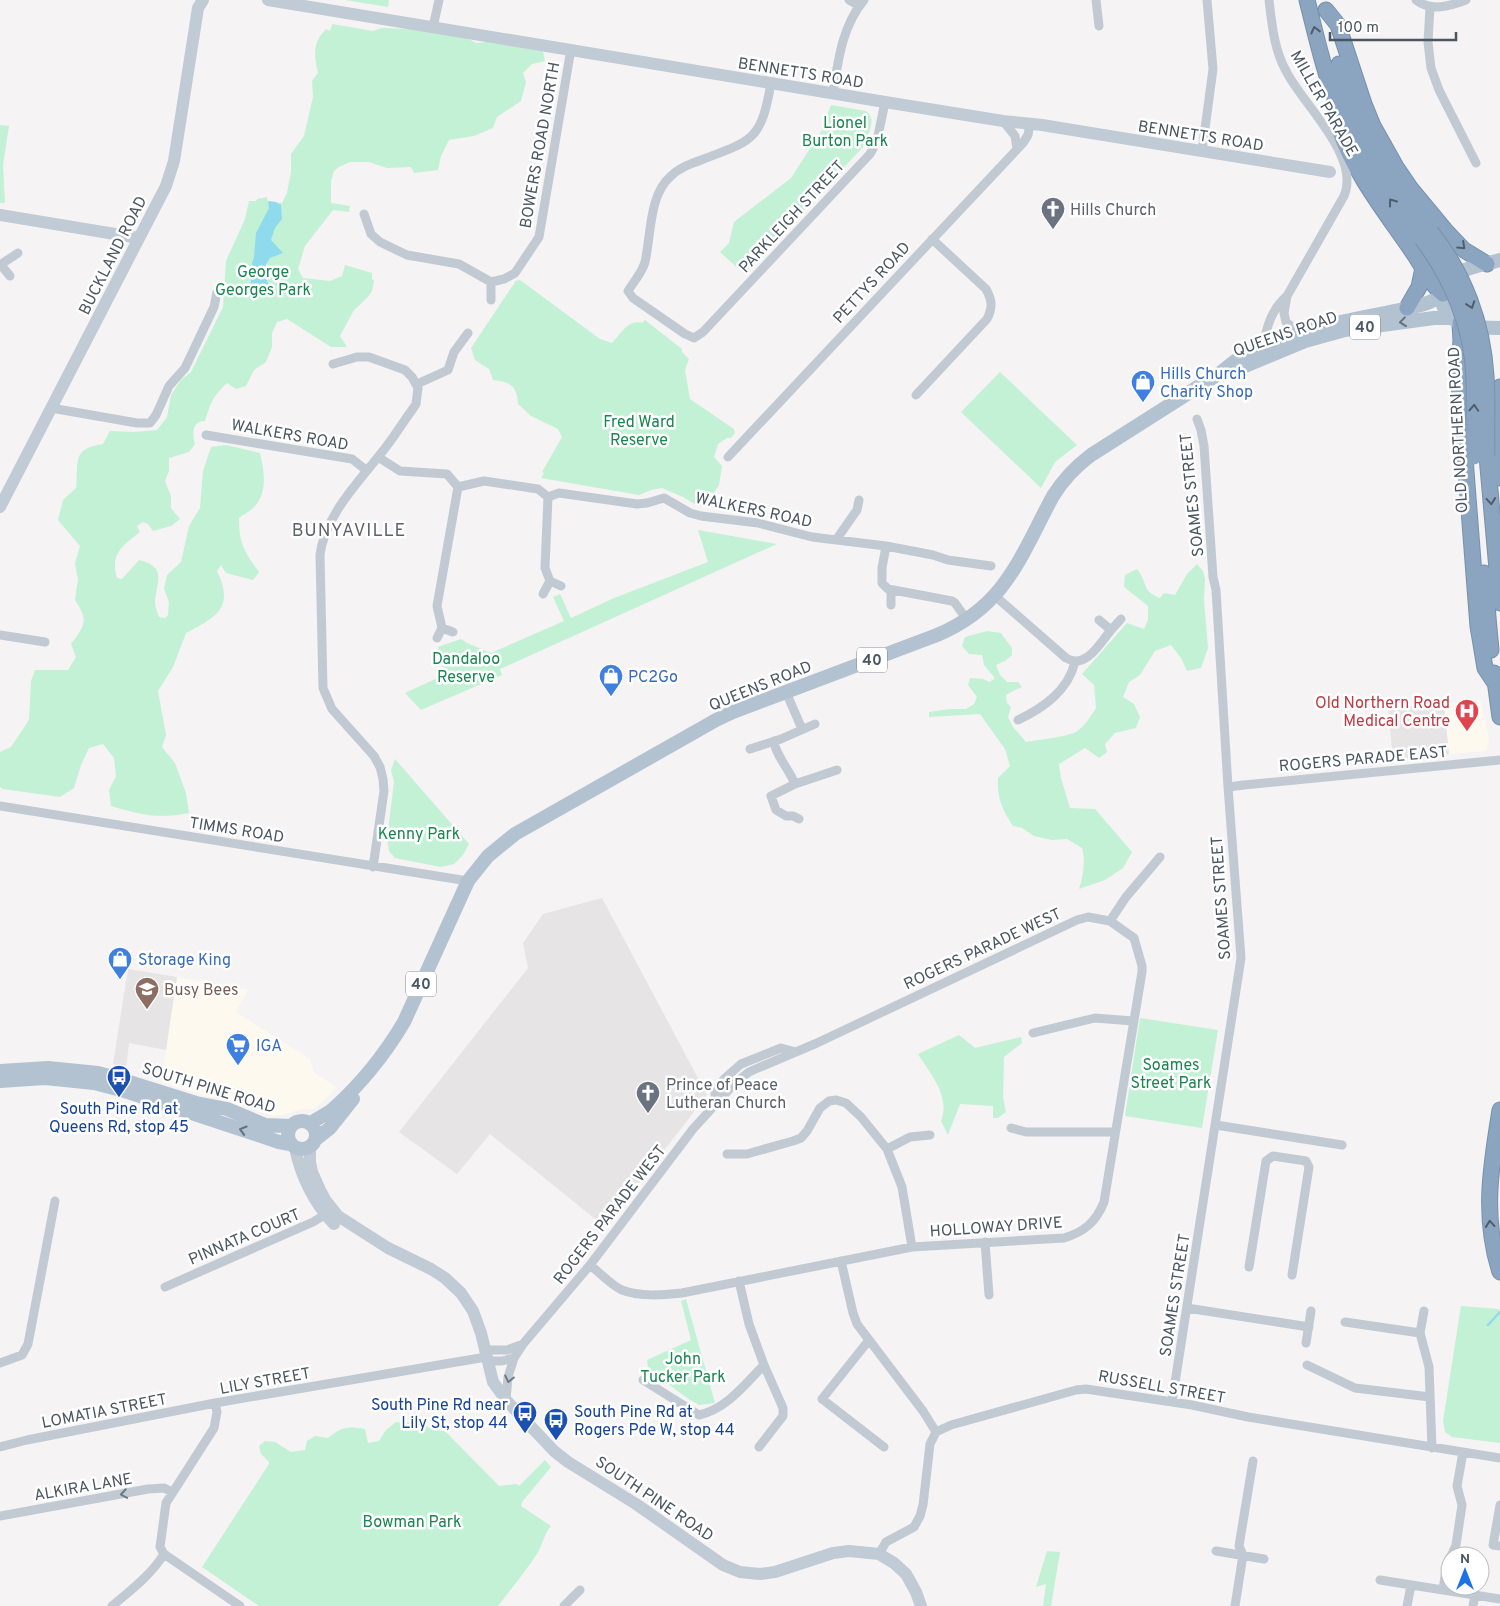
<svg xmlns="http://www.w3.org/2000/svg" width="1500" height="1606" font-family="Overpass,sans-serif">
<style>
.commercial{fill:#fdf9ef}
.education{fill:#e6e4e5}
.green{fill:#c3f1d5}
.water{fill:#90daee}
.lines{fill:none;stroke-linecap:round;stroke-linejoin:round}
.stream{stroke:#90daee;stroke-width:2.5}
.highway-casing{stroke:#7690ad;stroke-width:17}
.street{stroke:#c1cad2;stroke-width:9}
.secondary{stroke:#c1cbd6;stroke-width:12}
.primary{stroke:#b3c2d1;stroke-width:14}
.highway{stroke:#8ba5c1;stroke-width:15}
.highway-bridge-casing{stroke:#7690ad;stroke-width:17;stroke-linecap:butt}
.highway-bridge{stroke:#8ba5c1;stroke-width:15}
.oneway{stroke:#505e6b}
.oneway2{stroke:#64717d}
.oneway3{stroke:#6e7983}
.labels{text-anchor:middle;stroke-width:5;stroke-linejoin:round;paint-order:stroke}
.shield{fill:#fff;stroke:#808990;stroke-width:1}
.shield-label{font-size:15px;font-weight:bold;fill:#4a5661}
.street-label{font-size:16px;fill:#4a5661;stroke:#fff}
.park-label{font-size:16px;fill:#17864f;stroke:#fff}
.worship-label{font-size:16px;fill:#5b616d;stroke:#fff;text-anchor:start}
.shop-label{font-size:16px;fill:#366cbe;stroke:#fff;text-anchor:start}
.health-label{font-size:16px;fill:#be3a42;stroke:#fff;text-anchor:end}
.education-label{font-size:16px;fill:#785e54;stroke:#fff;text-anchor:start}
.transit-label{font-size:16px;fill:#164399;stroke:#fff}
.neighbourhood-label{font-size:18px;letter-spacing:1px;fill:#5f6368;stroke:#fff}
</style>
<rect width="100%" height="100%" fill="#f5f3f3"/>
<path class="commercial" d="M1481,701L1489,740L1486,751L1449,754L1444,704Z
M177,977L248,990L236,1012L310,1059L314,1072L336,1087L325,1100L313,1109H301L283,1115L273,1116L260,1112L240,1103L221,1098L208,1097L161,1082Z"/>
<path class="education" d="M1444,704L1449,754L1393,760L1388,708Z
M602,898L707,1095L605,1227L490,1134L457,1174L399,1132L528,968L523,943L543,914Z
M128,969L177,977L166,1050L129,1043L126,1069L113,1064Z"/>
<path class="green" d="M345,0H389L388,7Z
M332,24L373,31L382,28L410,29L467,38L476,43L487,42L543,51L545,61L532,64L523,73L526,82L521,101L497,117L493,128L474,136L449,140L441,156L438,170L414,173L411,167L387,168L369,162H350L339,167L334,171L331,181V203L350,206L349,212L333,210L305,246L298,269L303,278L330,281L342,276L345,265L372,273V279L374,281L372,291L368,297L354,310L340,336L347,347H331L287,319L277,322L272,333V347L266,362L254,370L246,386L236,389L227,383C213,396 210,404 205,421C192,421 192,434 195,444L189,452L169,458V471L165,481L171,496V508L180,519L171,526L153,531L148,524L143,522L137,526L140,532C122,546 110,554 117,578L122,579L139,560C167,567 157,580 155,601C155,606 157,612 159,617L165,618L168,615L169,602L164,589L167,575L181,562L189,526L200,508L203,471L211,447L226,445L260,453C264,471 268,491 255,506C251,511 244,514 239,518C239,544 244,551 259,572L253,580L226,573L221,565L217,571C235,608 216,617 186,633L173,667L158,691L166,735L162,747L175,763L186,793L189,813C157,819 142,815 111,806L109,790L116,776L114,758L103,744L89,748L81,765L74,788L60,797L3,789L0,787V752L11,747L29,720L31,681L35,670H68L76,657L71,644C85,625 89,621 75,600L78,579L75,563L80,546L58,520L63,500L76,488C79,461 71,449 103,444L110,431L134,432L157,430L167,417L171,395L181,380L191,372L223,307L226,261L245,219L249,201H256L257,199L267,197L268,202L282,203L287,193L291,172V154L304,136L313,97L312,81L318,73C314,54 312,44 326,29L330,31Z
M831,105L866,111C878,120 867,135 863,147L744,274L720,252L729,243L734,222L791,178L822,130Z
M0,125L9,126L3,165L5,203H0Z
M520,280L600,339L612,343C621,334 628,319 642,323L645,320L682,349V352L689,359L685,370L690,399L734,429L735,433L731,438H727L718,444L714,457L722,466L719,485L706,505L698,506L683,497L662,488L651,490L639,495L541,478L544,473L542,472L562,437L558,429L531,416L518,404C517,385 510,382 493,380L489,369L475,360L471,348L513,285H514L515,281Z
M1000,372L1077,445L1055,462L1041,488L961,412Z
M698,530L777,544L500,669L502,675L421,710L405,693L444,675L438,647L461,639L467,643L491,653L564,621L553,597L560,594L571,618L614,598L708,562Z
M1197,564L1203,571L1205,579L1204,600L1208,648L1201,668L1187,671L1181,658L1171,645L1155,651L1140,675L1129,682L1123,697L1134,704L1140,717L1136,728L1115,733L1105,744L1107,752L1099,758L1085,748L1059,764L1061,778L1070,808L1095,809L1132,852L1123,868L1105,880L1079,889C1083,875 1086,863 1082,848L1067,839L1052,840L1034,836L1022,828L1013,826C1002,809 997,799 998,778L1010,766L1005,749L980,714L929,717V712L950,709H966L974,704L977,697L968,685L970,678L983,679L990,682L995,678L984,665L982,655L969,654L962,646L965,637L987,631L1001,633L1012,648V655L1005,661L996,665L1000,675L1007,682H1018L1022,687L1013,691L1006,695L1007,703L1011,707L1008,717L1013,727L1026,742C1038,740 1065,737 1076,732C1084,727 1091,716 1096,708L1094,685L1082,674L1127,623L1144,629L1148,620V606L1124,587L1125,575L1137,569C1148,582 1141,591 1160,598L1164,593L1175,595L1187,574Z
M395,759L469,844L463,855L454,864L441,867L395,858L389,851L387,839L394,782L391,770Z
M1140,1018L1218,1030L1202,1128L1125,1116Z
M959,1035L975,1048L1021,1037L1022,1043L1004,1057L1003,1097L1006,1112L998,1118H993V1106L960,1104L948,1135L941,1121C951,1097 930,1073 918,1054Z
M686,1299L715,1403L699,1405L690,1400L657,1376L648,1367L647,1360L691,1340L681,1301Z
M1461,1306L1499,1309L1500,1312V1443L1452,1437L1445,1432L1443,1421Z
M396,1422L413,1423L441,1431H445L499,1486L517,1484L519,1486L545,1460L551,1467L522,1502L521,1506L551,1526C544,1534 543,1544 537,1554C525,1572 511,1589 498,1606H259L202,1567L269,1464V1462L261,1454L259,1446L265,1441L275,1442L291,1452L305,1450L307,1441L315,1436L328,1438C342,1427 347,1426 365,1429L368,1443L379,1441L386,1430Z
M1047,1551L1060,1552L1051,1606H1043L1046,1584L1036,1587Z"/>
<path class="water" d="M268,201L276,202L281,205L282,219L275,228L271,240L283,253L270,258L263,269L269,286L268,292L256,294L251,284V267L254,257L256,233L269,208Z"/>
<g class="lines">
<path class="stream" d="M1488,1325L1500,1312"/>
<defs>
<path id="highway" d="M1307,0C1314,27 1320,55 1329,82C1349,140 1383,192 1422,239
M1326,10L1338,25L1364,104L1373,126L1396,167L1411,189L1445,230L1464,250L1487,264
M1339,64C1351,104 1367,143 1390,177C1402,196 1417,214 1431,232
M1339,129C1355,175 1387,214 1414,254C1423,267 1430,284 1443,294
M1407,308L1419,287L1423,268
M1460,323L1461,341L1458,368L1478,626L1485,668L1495,683
M1500,387L1497,425L1500,478
M1487,456L1500,603
M1484,573L1491,650
M1494,673L1500,717
M1500,1110C1491,1166 1482,1216 1500,1272"/>
</defs>
<use href="#highway" class="highway-casing"/>
<path class="street" d="M849,0L859,6
M1096,0L1099,26
M1269,0C1272,25 1274,49 1286,71C1303,105 1361,156 1344,196L1287,296L1284,313L1286,322L1299,333
M1416,0C1431,12 1450,6 1466,0
M1430,7L1428,42L1431,68L1439,90L1476,163
M433,27L439,0
M771,83C761,141 753,140 701,160C690,164 679,168 671,176C649,194 651,236 645,262C642,273 634,281 628,291L633,298L685,334L694,338L703,332L870,154L877,141L885,102
M833,93C838,61 842,26 864,0
M1003,121L1015,136L1017,149
M1202,151L1213,69L1207,0
M364,214L371,234L380,242L407,255L459,264L491,282L504,279L515,273L539,237L571,49
M0,264L10,276
M0,265L18,253
M491,300V282
M1263,346C1267,326 1271,310 1287,296
M333,364L357,357H369L405,370L412,377L418,388L416,404L412,410C401,425 391,442 378,457C356,485 324,518 320,555L323,688L332,709L374,756L380,767L383,779L384,791L373,867
M417,384L448,370L454,352L468,333
M916,395L987,319C993,307 992,300 986,289L932,239
M51,408L137,423H150L156,415L169,386L185,368L214,307L217,292
M206,435L352,459L366,470
M378,457L400,471L447,474L458,487L484,481L538,489L548,497L559,493L637,504L647,503L664,498L690,513L701,516L758,523L812,537L886,546L933,555L948,560L991,566
M728,457L1023,143L1028,135L1030,124
M548,497L545,568L550,581
M836,540L857,510L859,500
M886,546L882,568V583L888,589L952,601L955,603L967,620
M891,590V605
M543,594L550,581L561,586
M995,596L1066,658C1086,670 1100,643 1111,630
M1099,620L1111,630L1121,619
M442,628L437,606L458,487
M0,635L45,642
M437,638L442,628L453,632
M786,692L802,729
M1018,720C1043,708 1068,691 1075,662
M774,741C775,754 790,771 795,784L837,770
M750,749L781,739L815,724
M795,784L771,796L776,810L786,816H793L799,819
M1228,787L1244,785L1500,760
M0,806L468,881
M1033,1033L1095,1018L1133,1021
M717,1101L715,1094L718,1088L724,1079L741,1064L781,1048L796,1052
M1216,1125L1342,1145
M1011,1128L1026,1132H1115
M887,1149L910,1137L930,1135
M727,1154H747L793,1141L801,1138L807,1131L820,1108L829,1101L836,1100L846,1103L861,1117L887,1149L902,1187L912,1247
M985,1242L989,1295
M841,1261L853,1313L857,1324L923,1411L936,1432
M590,1265C599,1272 612,1286 622,1290C640,1297 663,1295 682,1293L912,1247L1064,1238C1084,1232 1096,1222 1104,1202L1142,972V966L1134,938L1110,921
M1249,1267L1266,1161L1273,1156L1306,1161L1309,1167L1292,1275
M739,1281L749,1324L764,1365L783,1408V1416L759,1447
M165,1287L313,1222L331,1211
M1187,1308L1309,1327
M1424,1311L1420,1333L1429,1367L1432,1448
M1345,1322L1420,1333
M869,1340L822,1399L884,1447
M1306,1343L1311,1311
M485,1350H507L523,1344
M487,1361H502L514,1358L523,1344L590,1265L693,1129L734,1084L749,1072L758,1068L817,1043L1077,920L1088,917L1110,921L1126,897L1160,857
M0,1363L22,1355L28,1344L55,1201
M1307,1365L1355,1388L1430,1397
M643,1380L699,1415C727,1409 745,1384 764,1365
M506,1400L508,1377L514,1358
M1172,1402L1241,958L1228,787L1216,590L1213,577L1204,446L1201,430L1197,419
M0,1447L27,1440L215,1403
M1500,1505L1493,1545L1500,1546
M0,1516L148,1489L164,1488L172,1492
M1216,1551L1264,1559
M879,1554L886,1542L914,1527L920,1516L923,1505L930,1444L936,1432L951,1425L1076,1390L1086,1389L1192,1405L1248,1417L1500,1458
M1451,1556L1456,1545L1462,1505L1457,1486L1463,1452
M1380,1580L1500,1599
M1443,1590L1447,1563L1450,1557
M112,1606C131,1590 151,1575 164,1554
M240,1606L164,1554L160,1547L166,1503L214,1428L217,1412L215,1403L486,1357
M564,1606L580,1590
M1235,1606L1243,1555L1239,1546L1253,1461
M1407,1606L1411,1585
M1473,1606L1475,1595"/>
<path class="secondary" d="M268,0L885,102L1003,121L1042,125L1330,172
M0,215L139,238
M0,507L166,186L174,161L198,8L203,0
M310,1147V1162L312,1172L320,1190L326,1201L338,1216L388,1248L431,1269L445,1278L461,1293L473,1311L481,1333L493,1382L506,1400L554,1451L568,1462L636,1504L723,1565L740,1572L760,1574L775,1572L833,1553L849,1551L879,1554L894,1563L906,1574L916,1592L921,1606
M295,1148C301,1176 314,1203 334,1224"/>
<path class="primary" d="M1500,260C1486,264 1468,267 1456,274C1449,279 1444,285 1443,293C1437,326 1478,328 1500,328
M1228,371L1245,366L1305,341L1345,330L1434,318H1452
M0,1071L48,1068L98,1073L113,1077L196,1103L227,1109L265,1125L291,1126
M0,1081L45,1078L94,1083L125,1091L279,1142L290,1144
M288 1135a14 14 0 1 1 28 0a14 14 0 1 1-28 0Z
M310,1124C317,1118 326,1115 333,1109C361,1084 385,1054 404,1022L468,881L488,856L515,834L716,720L733,712L937,635C1006,606 1020,557 1053,496C1063,480 1075,467 1091,455L1220,373C1227,368 1234,361 1241,357C1297,325 1360,320 1421,305C1429,303 1435,299 1442,297
M316,1139L330,1128L353,1099"/>
<use href="#highway" class="highway"/>
<defs>
<path id="highway-bridge" d="M1431,232C1464,273 1483,324 1486,376C1488,402 1486,429 1487,456
M1422,239C1452,279 1472,327 1474,377C1475,404 1473,430 1474,457"/>
</defs>
<use href="#highway-bridge" class="highway-bridge-casing"/>
<use href="#highway-bridge" class="highway-bridge"/>
</g>
<defs><path id="oneway-chevron" d="M-2-3.5L2.5 0L-2 3.5" fill="none" stroke-width="1.6" stroke-linecap="round" stroke-linejoin="round" transform="scale(1.25)"/></defs>
<g class="oneway">
<use href="#oneway-chevron" transform="translate(1315 30) rotate(-104)"/>
<use href="#oneway-chevron" transform="translate(1392 202) rotate(-126)"/>
<use href="#oneway-chevron" transform="translate(1462 246) rotate(43)"/>
<use href="#oneway-chevron" transform="translate(1471 305) rotate(70)"/>
<use href="#oneway-chevron" transform="translate(1474 408) rotate(-87)"/>
<use href="#oneway-chevron" transform="translate(1491 501) rotate(85)"/>
<use href="#oneway-chevron" transform="translate(1490 1224) rotate(-95)"/>
</g>
<g class="oneway2">
<use href="#oneway-chevron" transform="translate(1403 322) rotate(173)"/>
<use href="#oneway-chevron" transform="translate(243 1130) rotate(-163)"/>
</g>
<g class="oneway3">
<use href="#oneway-chevron" transform="translate(509 1379) rotate(102)"/>
<use href="#oneway-chevron" transform="translate(124 1494) rotate(170)"/>
</g>
<defs>
<symbol id="church-pin" viewBox="-11 -11 22 30"><path d="M0 17L-7.5 6A9.5 9.5 0 1 1 7.5 6Z" fill="#6b7280" stroke="#fff"/><path d="M-1.2-6h2.4v3.5h3.3v2.4h-3.3V6h-2.4V-.1h-3.3v-2.4h3.3Z" fill="#fff"/></symbol>
<symbol id="shop-pin" viewBox="-11 -11 22 30"><path d="M0 17L-7.5 6A9.5 9.5 0 1 1 7.5 6Z" fill="#3f7fe0" stroke="#fff"/><path d="M-5-2.5h2.3a2.7 3.5 0 0 1 5.4 0H5L5.5 6h-11ZM-1.5-2.5h3a1.5 2.3 0 0 0-3 0Z" fill="#fff"/></symbol>
<symbol id="hospital-pin" viewBox="-11 -11 22 30"><path d="M0 17L-7.5 6A9.5 9.5 0 1 1 7.5 6Z" fill="#e0444e" stroke="#fff"/><path d="M-5-5h3v3.5h4V-5h3V5h-3V1.5h-4V5h-3Z" fill="#fff"/></symbol>
<symbol id="school-pin" viewBox="-11 -11 22 30"><path d="M0 17L-7.5 6A9.5 9.5 0 1 1 7.5 6Z" fill="#8d6e63" stroke="#fff"/><path d="M0-5L7-2L0 1L-7-2ZM-4 1L0 2.5L4 1V4Q0 6-4 4Z" fill="#fff"/></symbol>
<symbol id="supermarket-pin" viewBox="-11 -11 22 30"><path d="M0 17L-7.5 6A9.5 9.5 0 1 1 7.5 6Z" fill="#3f7fe0" stroke="#fff"/><path d="M-6-5.5h2.5l.6 2H6L4.5 2H-2.5L-4.4-4H-6ZM-1.5 3.2a1.3 1.3 0 1 0 .1 0ZM3 3.2a1.3 1.3 0 1 0 .1 0Z" fill="#fff"/></symbol>
<symbol id="bus-pin" viewBox="-11 -11 22 30"><path d="M0 17L-7.5 6A9.5 9.5 0 1 1 7.5 6Z" fill="#1a4fb4" stroke="#fff"/><path d="M-5-6H5V4H4V6H2V4H-2V6H-4V4H-5ZM-3.5-4V0h7V-4ZM-3.5 1.2v1.5H-2V1.2ZM2 1.2v1.5H3.5V1.2Z" fill="#fff"/></symbol>
</defs>
<g fill-rule="evenodd">
<use href="#church-pin" x="1039" y="195" width="28" height="38"/>
<use href="#shop-pin" x="1129" y="368" width="28" height="38"/>
<use href="#shop-pin" x="597" y="662" width="28" height="38"/>
<use href="#hospital-pin" x="1453" y="697" width="28" height="38"/>
<use href="#shop-pin" x="106" y="945" width="28" height="38"/>
<use href="#school-pin" x="133" y="975" width="28" height="38"/>
<use href="#supermarket-pin" x="224" y="1031" width="28" height="38"/>
<use href="#bus-pin" x="105" y="1063" width="28" height="38"/>
<use href="#church-pin" x="634" y="1079" width="28" height="38"/>
<use href="#bus-pin" x="511" y="1399" width="28" height="38"/>
<use href="#bus-pin" x="542" y="1406" width="28" height="38"/>
</g>
<g class="labels">
<g class="shield">
<rect x="1350" y="314.5" width="30" height="25" rx="4"/>
<rect x="857" y="647.5" width="30" height="25" rx="4"/>
<rect x="406" y="971.5" width="30" height="25" rx="4"/>
</g>
<g class="shield-label">
<text x="1365" y="332">40</text>
<text x="872" y="665">40</text>
<text x="421" y="989">40</text>
</g>
<g class="street-label">
<text transform="translate(801 72) rotate(9)" y="6">BENNETTS ROAD</text>
<text transform="translate(1325 103) rotate(60)" y="6">MILLER PARADE</text>
<text transform="translate(1201 135) rotate(9)" y="6">BENNETTS ROAD</text>
<text transform="translate(539 145) rotate(-80)" y="6">BOWERS ROAD NORTH</text>
<text transform="translate(791 216) rotate(-47)" y="6">PARKLEIGH STREET</text>
<text transform="translate(112 255) rotate(-63)" y="6">BUCKLAND ROAD</text>
<text transform="translate(871 282) rotate(-47)" y="6">PETTYS ROAD</text>
<text transform="translate(1285 333) rotate(-19)" y="6">QUEENS ROAD</text>
<text transform="translate(1457 430) rotate(-93)" y="6">OLD NORTHERN ROAD</text>
<text transform="translate(290 434) rotate(10)" y="6">WALKERS ROAD</text>
<text transform="translate(1191 495) rotate(-96)" y="6">SOAMES STREET</text>
<text transform="translate(754 509) rotate(12)" y="6">WALKERS ROAD</text>
<text transform="translate(760 685) rotate(-22)" y="6">QUEENS ROAD</text>
<text transform="translate(1363 758) rotate(-5)" y="6">ROGERS PARADE EAST</text>
<text transform="translate(237 829) rotate(9)" y="6">TIMMS ROAD</text>
<text transform="translate(1220 898) rotate(-94)" y="6">SOAMES STREET</text>
<text transform="translate(982 948) rotate(-25)" y="6">ROGERS PARADE WEST</text>
<text transform="translate(209 1087) rotate(17)" y="6">SOUTH PINE ROAD</text>
<text transform="translate(609 1214) rotate(-52)" y="6">ROGERS PARADE WEST</text>
<text transform="translate(996 1226) rotate(-4)" y="6">HOLLOWAY DRIVE</text>
<text transform="translate(244 1236) rotate(-23)" y="6">PINNATA COURT</text>
<text transform="translate(1174 1295) rotate(-81)" y="6">SOAMES STREET</text>
<text transform="translate(265 1380) rotate(-10)" y="6">LILY STREET</text>
<text transform="translate(1162 1386) rotate(10)" y="6">RUSSELL STREET</text>
<text transform="translate(104 1410) rotate(-11)" y="6">LOMATIA STREET</text>
<text transform="translate(83 1486) rotate(-10)" y="6">ALKIRA LANE</text>
<text transform="translate(655 1498) rotate(34)" y="6">SOUTH PINE ROAD</text>
</g>
<g class="park-label">
<text x="845" y="128">Lionel<tspan x="845" dy="18">Burton Park</tspan></text>
<text x="263" y="277">George<tspan x="263" dy="18">Georges Park</tspan></text>
<text x="639" y="427">Fred Ward<tspan x="639" dy="18">Reserve</tspan></text>
<text x="466" y="664">Dandaloo<tspan x="466" dy="18">Reserve</tspan></text>
<text x="419" y="839">Kenny Park</text>
<text x="1171" y="1070">Soames<tspan x="1171" dy="18">Street Park</tspan></text>
<text x="683" y="1364">John<tspan x="683" dy="18">Tucker Park</tspan></text>
<text x="412" y="1527">Bowman Park</text>
</g>
<g class="worship-label">
<text x="1070" y="215">Hills Church</text>
<text x="666" y="1090">Prince of Peace<tspan x="666" dy="18">Lutheran Church</tspan></text>
</g>
<g class="shop-label">
<text x="1160" y="379">Hills Church<tspan x="1160" dy="18">Charity Shop</tspan></text>
<text x="628" y="682">PC2Go</text>
<text x="138" y="965">Storage King</text>
<text x="256" y="1051">IGA</text>
</g>
<g class="health-label">
<text x="1450" y="708">Old Northern Road<tspan x="1450" dy="18">Medical Centre</tspan></text>
</g>
<g class="education-label">
<text x="164" y="995">Busy Bees</text>
</g>
<g class="transit-label">
<text x="119" y="1114">South Pine Rd at<tspan x="119" dy="18">Queens Rd, stop 45</tspan></text>
<text x="508" y="1410" text-anchor="end">South Pine Rd near<tspan x="508" dy="18">Lily St, stop 44</tspan></text>
<text x="574" y="1417" text-anchor="start">South Pine Rd at<tspan x="574" dy="18">Rogers Pde W, stop 44</tspan></text>
</g>
<g class="neighbourhood-label">
<text x="349" y="536">BUNYAVILLE</text>
</g>
</g>
<g transform="translate(1465 1571)"><circle r="24" fill="#ffffff" stroke="#b7bbc0"/>
<path d="M0-4L9 19L0 12L-9 19Z" fill="#1a73e8"/>
<text y="-8" font-size="14" font-weight="bold" text-anchor="middle" fill="#4a5661">N</text>
</g>
<path d="M1330 32v8h126v-8" fill="none" stroke="#4a5661" stroke-width="2.5"/>
<text x="1338" y="32" font-size="15" fill="#4a5661" stroke="#ffffff" stroke-width="4" paint-order="stroke">100 m</text>
</svg>
